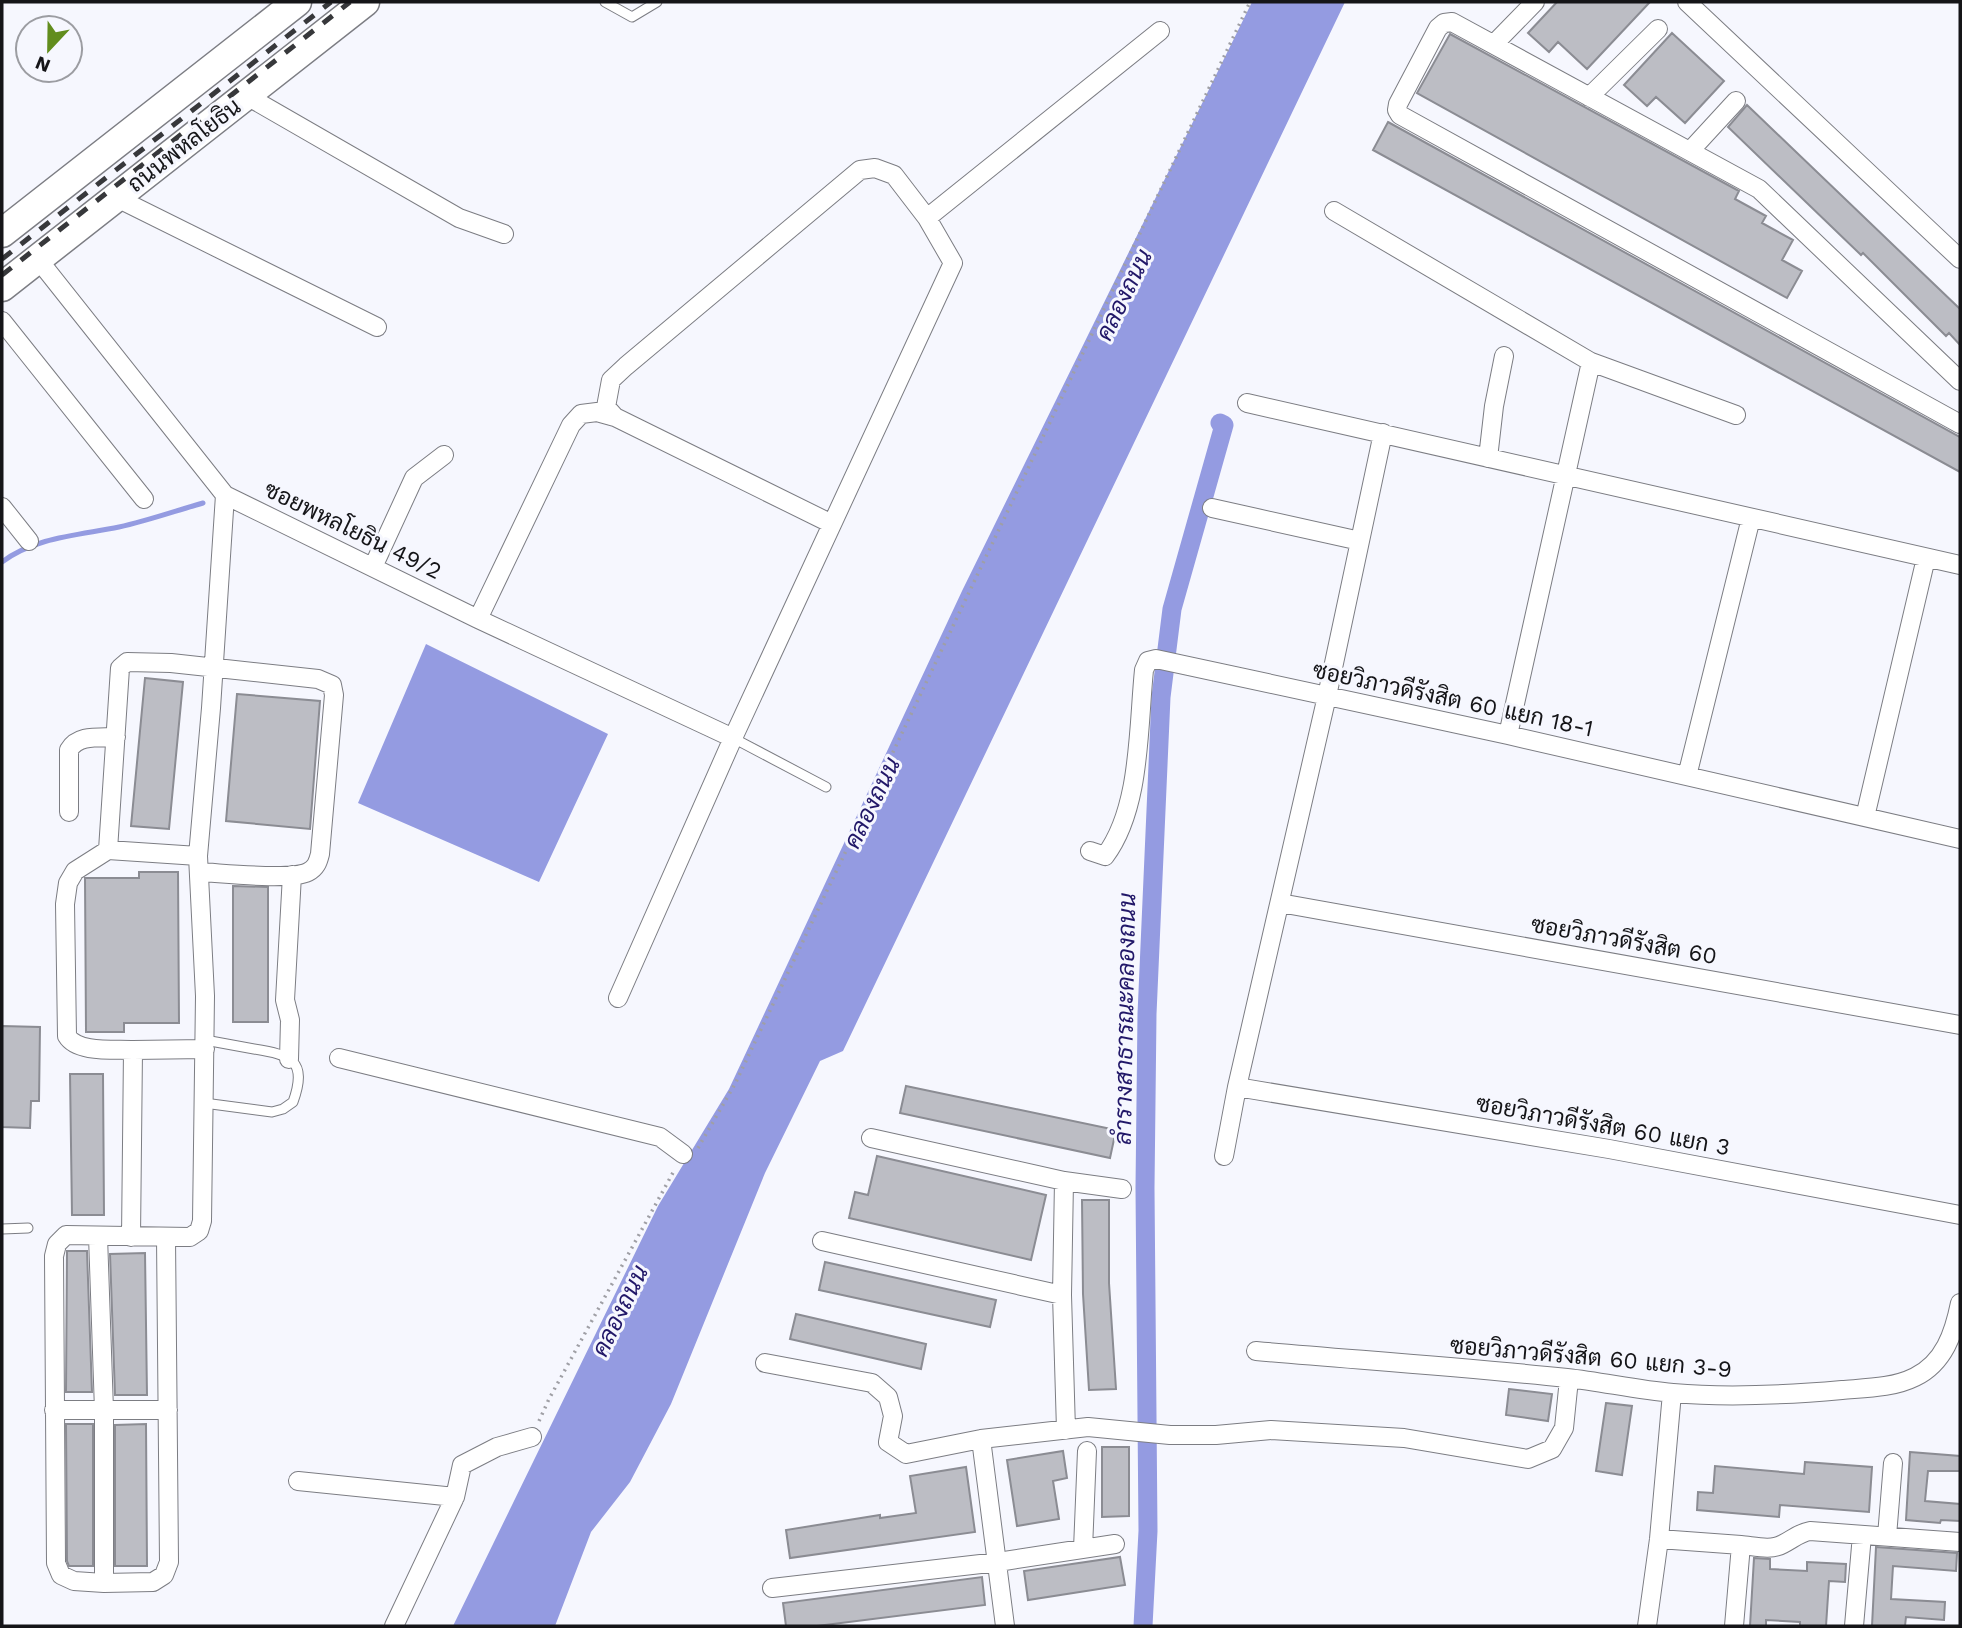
<svg xmlns="http://www.w3.org/2000/svg" width="1962" height="1628" font-family="'Work Sans',Sarabun,sans-serif">
<style>
.water{fill:#949be1}
.lines{fill:none;stroke-linecap:round;stroke-linejoin:round}
.stream{stroke:#949be1;stroke-width:5}
.canal{stroke:#949be1;stroke-width:19}
.building{fill:#bcbdc4;stroke:#8b8c93;stroke-width:2}
.service-casing{stroke:#7c7d83;stroke-width:11}
.minor-casing{stroke:#7c7d83;stroke-width:20}
.primary-casing{stroke:#7c7d83;stroke-width:31}
.path{stroke:#9f9fa5;stroke-width:3.5;stroke-dasharray:2 5;stroke-linecap:butt}
.service{stroke:#fff;stroke-width:9}
.minor{stroke:#fff;stroke-width:18}
.primary{stroke:#fff;stroke-width:28}
.rail{stroke:#37383b;stroke-width:5;stroke-dasharray:12 12;stroke-linecap:butt}
.labels{text-anchor:middle;stroke-width:6;stroke-linejoin:round;paint-order:stroke}
.street-label{font-size:23px;fill:#151518;stroke:#f6f7fe}
.water-label{font-size:24px;font-style:italic;fill:#211768;stroke:#f6f7fe}
</style>
<rect width="100%" height="100%" fill="#f6f7fe"/>
<path class="water" d="M1252,2H1345L843,1051L820,1061L765,1173L671,1404L630,1482L591,1532L555,1626H453L658,1206L729,1089L962,591Z
M426,644L608,734L539,882L358,803Z"/>
<g class="lines">
<path class="stream" d="M2,562C35,537 80,535 119,527C147,521 175,511 203,503"/>
<path class="canal" d="M1143,1626L1148,1531L1145,1188L1147,1014L1161,697L1172,609L1224,425L1220,423"/>
</g>
<path class="building" d="M1557,2H1650L1587,69L1558,42L1549,52L1528,33Z
M1672,33L1724,81L1685,123L1656,97L1647,106L1624,85Z
M1450,34L1739,191L1735,199L1766,216L1762,223L1793,240L1782,260L1802,271L1787,298L1417,93Z
M1747,105L1960,309V345L1949,333L1946,336L1863,253L1861,255L1728,127Z
M1388,122L1960,437V472L1373,150Z
M145,678L183,682L169,829L131,826Z
M237,694L320,701L310,829L226,821Z
M139,872H178L179,1023H124V1032H86L85,878H139Z
M233,886L268,887V1022H233Z
M2,1026L40,1027L39,1101H31L30,1128L2,1127Z
M70,1074H103L104,1215H72Z
M906,1086L1116,1130L1110,1158L900,1113Z
M877,1156L1046,1195L1031,1260L849,1218L855,1192L868,1195Z
M1082,1200H1109V1283L1116,1389L1089,1390L1083,1294Z
M67,1251H87L92,1392H66Z
M145,1253L147,1395H115L110,1254Z
M825,1262L996,1300L990,1327L819,1290Z
M796,1314L926,1344L921,1369L790,1339Z
M1509,1389L1552,1394L1548,1421L1506,1415Z
M1606,1403L1632,1406L1622,1475L1596,1471Z
M66,1424H93V1566H69L67,1561Z
M146,1424L147,1566H115V1425Z
M1102,1447H1129V1516L1102,1517Z
M1063,1451L1067,1478L1053,1481L1059,1519L1017,1526L1007,1460Z
M1910,1452L1960,1456V1471H1928L1925,1501L1960,1504V1521L1941,1520L1940,1523L1906,1520Z
M1805,1462L1872,1467L1869,1512L1780,1505L1779,1517L1697,1510L1698,1492L1713,1493L1715,1466L1804,1474Z
M966,1467L975,1532L790,1558L786,1530L880,1515V1518L916,1513L910,1476Z
M1876,1547L1957,1553L1956,1571L1893,1566L1891,1599L1945,1602L1944,1620L1906,1617L1905,1626H1872Z
M1120,1557L1125,1585L1028,1600L1024,1571Z
M1754,1558L1770,1559V1569L1807,1571V1562L1846,1564L1845,1582L1829,1581L1826,1626H1800V1622L1766,1620V1626H1750Z
M982,1577L985,1605L817,1626H786L783,1603Z"/>
<g class="lines">
<defs>
<path id="service" d="M605,2L632,17L657,2
M733,738L826,787
M204,1103L272,1112L283,1109L293,1102C308,1060 291,1055 254,1049C238,1046 221,1043 205,1040
M2,1229L28,1228"/>
<path id="minor" d="M1687,2L1960,259
M1494,44L1535,2
M247,96L459,218L504,234
M1589,97L1658,29
M1690,151L1736,101
M117,198L377,327
M1334,211L1591,362L1736,415
M927,218L1160,31
M37,258L225,495L478,619L733,738
M2,321L144,499
M1960,381L1759,189L1452,22L1444,23L1438,28L1398,104L1397,110L1400,115L1960,424
M1247,403L1960,565
M1488,458L1494,406L1504,356
M2,507L29,541
M1212,508L1360,541
M373,567L414,478L444,455
M478,619L571,425L581,414L597,412L615,417
M1508,735L1591,362
M1687,776L1751,518
M69,812V750C78,734 100,738 116,737
M1865,817L1926,558
M108,850L120,668L127,662L171,663L318,679L332,685L334,695L320,854C318,862 316,868 308,872C290,881 222,873 199,872
M1090,851L1105,856C1141,808 1138,728 1144,670L1148,661L1156,659L1508,735L1960,839
M1280,903L1960,1025
M618,998L733,738L953,263L927,218L894,175L875,168L860,170L626,366L611,380L606,407L615,417L832,524
M133,1050C114,1049 77,1053 67,1036L65,904L68,883L75,871L108,850L198,856
M339,1058L660,1137L683,1154
M289,1059L290,1020L285,1000L292,875
M1237,1087L1609,1149L1960,1215
M871,1138L1064,1181L1122,1189
M1224,1156L1237,1087L1327,696L1383,433
M98,1236L104,1410V1583
M131,1237L133,1050L205,1049
M166,1237L169,1562L164,1575L153,1582L104,1583L74,1581L61,1575L56,1563L54,1256L57,1244L66,1235L190,1237L199,1231L202,1221L205,996L198,856L211,708L225,495
M822,1241L1062,1295L1066,1430
M1062,1295L1064,1181
M1256,1351C1359,1360 1464,1367 1567,1378C1603,1382 1637,1390 1673,1393C1729,1398 1786,1395 1842,1390C1866,1388 1893,1388 1915,1377C1944,1363 1954,1333 1960,1303
M765,1363L872,1383L888,1397L893,1416L888,1442L906,1454L981,1439L1088,1427L1170,1435H1216L1271,1430L1404,1438L1528,1459L1552,1449L1564,1428L1569,1379
M54,1410H168
M981,1439L1005,1626
M298,1481L455,1497
M1887,1536L1893,1463
M1659,1539L1741,1545
M1083,1549L1087,1451
M772,1588L998,1562L1115,1544
M394,1626L455,1497L462,1465L497,1447L532,1437
M1647,1626L1659,1539L1672,1393
M1734,1626L1741,1545C1754,1546 1771,1551 1783,1544C1793,1539 1799,1533 1810,1531L1960,1542
M1854,1626L1862,1535"/>
<path id="primary" d="M2,233L297,2
M2,287L365,2"/>
</defs>
<use href="#service" class="service-casing"/>
<use href="#minor" class="minor-casing"/>
<use href="#primary" class="primary-casing"/>
<path class="path" d="M698,1148L735,1084L1250,2
M539,1421L549,1399L675,1169"/>
<use href="#service" class="service"/>
<use href="#minor" class="minor"/>
<use href="#primary" class="primary"/>
<path class="rail" d="M2,259L331,2
M2,275L350,2"/>
</g>
<g class="labels">
<g class="street-label">
<text transform="translate(184 145) rotate(-38)" y="8">ถนนพหลโยธิน</text>
<text transform="translate(353 530) rotate(26)" y="8">ซอยพหลโยธิน 49/2</text>
<text transform="translate(1453 699) rotate(12)" y="8">ซอยวิภาวดีรังสิต 60 แยก 18-1</text>
<text transform="translate(1624 940) rotate(10)" y="8">ซอยวิภาวดีรังสิต 60</text>
<text transform="translate(1603 1125) rotate(10)" y="8">ซอยวิภาวดีรังสิต 60 แยก 3</text>
<text transform="translate(1591 1357) rotate(5)" y="8">ซอยวิภาวดีรังสิต 60 แยก 3-9</text>
</g>
<g class="water-label">
<text transform="translate(1124 295) rotate(-64)" y="8">คลองถนน</text>
<text transform="translate(872 803) rotate(-64)" y="8">คลองถนน</text>
<text transform="translate(1125 1019) rotate(-89)" y="8">ลำรางสาธารณะคลองถนน</text>
<text transform="translate(620 1311) rotate(-64)" y="8">คลองถนน</text>
</g>
</g>
<rect width="1962" height="1628" fill="none" stroke="#151518" stroke-width="7"/>
<g transform="translate(49 49) rotate(202)"><circle r="33" fill="#f6f7fe" stroke="#9c9da2" stroke-width="2"/>
<path d="M0-5L12 26L0 18L-12 26Z" fill="#628d1d"/>
<text y="-10" font-size="19" font-weight="bold" text-anchor="middle" fill="#151518">N</text>
</g>
</svg>
